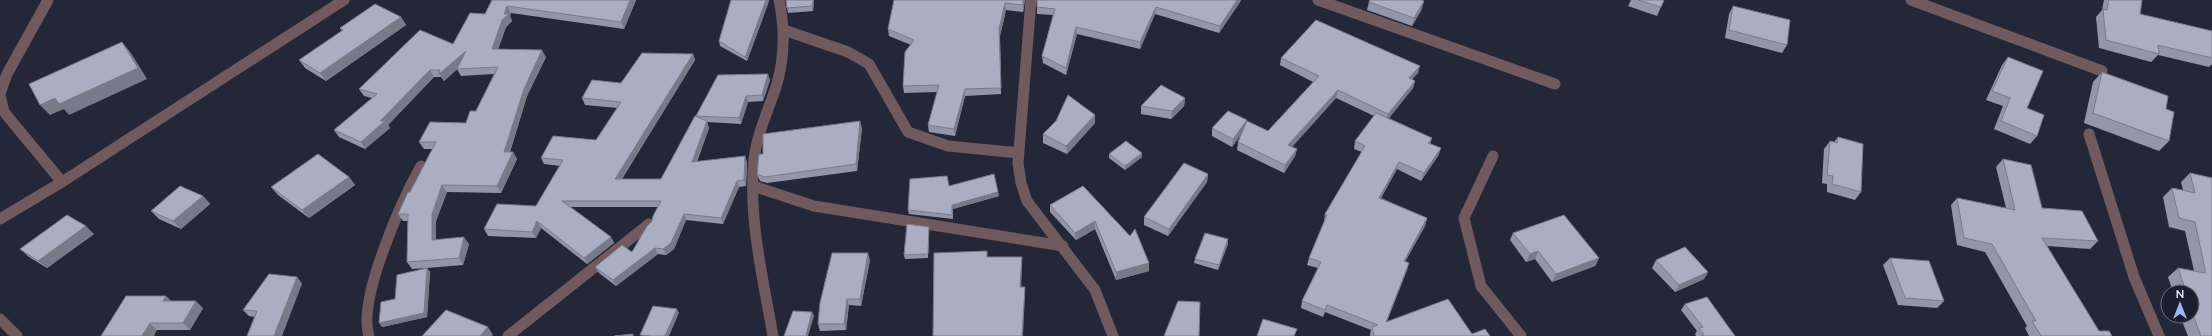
<svg xmlns="http://www.w3.org/2000/svg" width="2212" height="336" font-family="Lato,sans-serif">
<style>
.lines{fill:none;stroke-linecap:round;stroke-linejoin:round}
.minor{stroke:#705a5e;stroke-width:11}
.wall{fill:#9296a8}
.shaded-wall{fill:#777a88}
.building{fill:#aaaec3;stroke:#777a88}
</style>
<rect width="100%" height="100%" fill="#242738"/>
<g class="lines">
<path class="minor" d="M1031,0L1018,163L1021,183L1027,201L1095,290L1113,336
M1318,0L1555,84
M1911,0L2102,71
M784,30L848,52L869,64L908,132L948,146L1019,153
M0,94L7,74L48,0
M0,95L4,112L62,182
M2089,134L2134,277L2159,336
M1493,156L1464,218L1481,286L1521,336
M753,186L814,206L1063,246
M0,219L62,182L344,0
M0,319L17,336
M369,336C357,300 402,200 421,166
M508,336L649,224
M773,336C763,278 748,218 754,159C757,134 768,111 776,87C785,58 785,29 779,0"/>
</g>
<path class="wall" d="M492,0H636L624,29L511,13L510,16L512,21L506,27L498,49L546,57L527,96L510,152H513L517,159L501,193L447,192L436,221V239L469,244L463,265L427,268L430,272L427,317L382,327L395,299L426,268L412,269L407,262L408,221H403L398,214L410,192L432,149H424L419,142L466,123L476,111L494,74L461,76L457,69L444,81L441,77H434L388,125L390,128L365,149L339,137L334,130L372,98L364,96L359,89L453,44L485,14Z
M786,0H814L813,11L788,13Z
M894,0H1025L1023,12L1006,10L1000,36L1001,94L965,96L955,136L929,132L928,125L937,92L904,93L903,86L911,45L889,36L888,29Z
M1037,0H1241L1240,2L1219,33L1155,14L1140,49L1077,34L1066,75L1043,63L1042,56L1053,15L1037,14Z
M1631,0H1664L1657,16L1628,6Z
M2104,0H2142L2140,14L2212,31V64L2209,67L2158,55L2151,62L2099,48L2096,17L2102,10Z
M769,1L747,61L720,46L719,41Z
M1369,2L1422,9L1412,26L1367,10Z
M1733,6L1787,45L1782,53L1725,38L1729,14Z
M401,17L406,25L326,81L305,68L299,60L342,31L340,28Z
M693,54L695,60L622,179H661L695,116L770,80L763,101L748,102L741,124L707,122L709,128L697,162H747L746,186L739,187L723,224L686,220L674,249L666,255L658,254L616,286L599,273L595,267L632,252L652,221L658,207H571L611,237L614,243L587,264L541,228L536,238L488,236L484,229L536,206L560,166L544,164L541,158L596,140L618,108L585,105L582,98Z
M2008,57L2027,108L2037,136L2030,144L1994,129L2003,106L1986,100L2002,65Z
M1281,58L1418,73L1412,79L1415,81L1413,88L1389,118L1432,138L1430,144L1441,148L1438,156L1421,181L1397,169L1381,198L1427,218L1425,226L1405,262L1407,270L1387,321L1490,336H1370V334L1371,330L1325,312L1323,317L1301,308L1302,301L1318,268L1307,265L1309,258L1324,222L1325,214L1362,152L1354,149L1355,141L1374,116L1336,98L1292,147L1297,149L1295,156L1284,173L1237,150L1238,142L1242,133L1232,147L1212,136V128L1246,122L1268,131L1313,82L1280,65Z
M2102,72L2166,109L2169,141L2159,151L2084,123L2093,82Z
M1185,98L1184,106L1171,119L1141,114V106Z
M1095,115V123L1067,154L1043,143V134L1056,121Z
M862,128L857,171L767,183L760,181L757,174L763,154Z
M1838,137L1861,192L1855,200L1827,192V184L1822,183L1824,149L1830,141L1834,142Z
M1142,153V157L1125,170L1109,158V154Z
M2003,159L2042,208L2098,241L2090,249L2047,246L2099,331L2112,336H2029L2025,328L2027,326L1985,252L1957,245L1951,205L1957,198L2006,208L1996,167Z
M2190,173L2212,178V336H2188L2180,316H2192V292H2173L2168,277L2178,268L2194,271L2185,231L2169,227L2163,197L2172,188L2183,190L2181,182Z
M1208,174L1207,182L1168,236L1144,225V217Z
M349,177L355,185L309,218L278,195L271,187Z
M949,186L998,192L999,196L953,209V219L909,214L908,210Z
M1083,186L1130,236L1149,263V271L1116,280L1095,229L1076,240L1050,212V205Z
M203,196L210,204L181,229L159,219L151,211Z
M929,232L928,258L905,259L904,255Z
M1513,233L1599,258L1595,266L1552,282L1535,259L1526,262L1510,240Z
M94,234L47,268L29,257L20,249Z
M1228,239V244L1218,270L1194,263L1195,259Z
M1890,258L1944,301L1937,308L1898,305L1883,265Z
M870,260L861,306L849,305L846,330L820,331L818,324Z
M1656,260L1708,272L1704,279L1675,292L1652,268Z
M297,277L302,284L255,317L249,316L243,310Z
M166,296L171,301L203,308L190,330H157L101,336Z
M1685,304L1735,336H1696L1695,334L1697,331L1681,310Z"/>
<path class="shaded-wall" d="M630,0H636L624,29L621,22Z
M766,0H769V1L747,61L745,57Z
M813,0H814L813,11L812,6Z
M1023,0H1025L1023,12Z
M1237,0H1241L1240,2L1219,33L1220,26Z
M1424,1L1422,9L1412,26L1414,18Z
M1005,3L1006,10L1000,36L1001,94L999,29Z
M507,6L511,13L510,16L512,21L506,27L496,56L492,49Z
M1156,7L1155,14L1140,49V42Z
M401,17L406,25L326,81L320,73Z
M1076,27L1077,34L1066,75V68Z
M122,42L131,53L147,79L69,115L64,109L50,115L40,105Z
M542,50L546,57L527,96L508,159L504,152L524,89Z
M466,51L470,58L444,81L439,74Z
M693,54L695,60L618,185L615,179Z
M1420,66L1418,73L1407,85L1409,78Z
M430,70L434,77L388,125L390,128L365,149L361,142L380,121Z
M768,74L770,80L763,101L762,95Z
M1415,81L1413,88L1386,122L1388,114Z
M965,89V96L955,136L954,129Z
M1338,90L1336,98L1287,152L1288,145Z
M746,96L748,102L741,124L739,118Z
M1185,98L1184,106L1171,119L1172,111Z
M1095,115V123L1067,154L1066,146Z
M1247,120L1246,128L1232,147L1233,139Z
M707,121L709,128L694,168L692,162Z
M860,121L862,128L857,171L856,164Z
M1441,148L1438,156L1421,181L1424,173Z
M1297,149L1295,156L1284,173L1285,165Z
M513,152L517,159L501,193L497,186Z
M1142,153V157L1125,170V166Z
M745,156L747,162L746,186L744,180Z
M1399,162L1397,169L1377,205L1379,198Z
M1208,174L1207,182L1168,236L1169,229Z
M349,177L355,185L309,218L302,210Z
M737,181L739,187L723,224L721,218Z
M442,185L447,192L436,221V247L432,240V214Z
M998,192L999,196L953,209V219L952,205Z
M203,196L210,204L181,229L173,221Z
M684,214L686,220L674,249L666,255L663,249Z
M1427,218L1425,226L1401,268L1404,261Z
M537,221L541,228L536,238L532,232Z
M1095,221V229L1076,240L1075,233Z
M86,226L94,234L47,268L38,261Z
M464,237L469,244L463,265L459,258Z
M611,237L614,243L587,264L584,258Z
M1228,239V244L1218,270L1219,265Z
M655,248L658,254L616,286L613,280Z
M1538,251L1535,259L1526,262L1530,254Z
M868,253L870,260L861,306L860,299Z
M1022,257V264L1021,293L1020,287Z
M1599,258L1595,266L1552,282L1556,274Z
M1149,263V271L1116,280V272Z
M1409,263L1407,270L1384,329L1386,322Z
M427,268L430,272L427,317L382,327L379,323Z
M1708,272L1704,279L1675,292L1679,285Z
M297,277L302,284L282,336H274Z
M1025,287V293L1023,336H1022Z
M166,296L173,303L163,301Z
M847,299L849,305L846,330L844,324Z
M196,301L203,308L190,330L183,323Z
M677,309L679,313L669,336H665Z
M812,312L814,316L808,336H806Z
M150,323L157,330L154,336H142Z
M488,327L493,335L492,336H480Z"/>
<path class="building" d="M492,0H630L621,22L507,6L504,14H509L502,20L492,49L542,50L524,89L504,152H513L497,186L442,185L432,214V240L464,237L459,258L407,262L408,214H398L408,192H410L436,142H419L430,122L466,123L470,111H476L498,67L457,69L466,51L439,74L440,70H430L380,121H385L361,142L334,130L377,94L359,89L420,30L453,44L470,13L485,14Z
M731,0H766L745,57L719,41Z
M786,0H813L812,6L787,8Z
M894,0H1023V5L1005,3L999,29L1001,88L965,89L954,129L928,125L939,85L903,86L905,52L914,40L888,29Z
M1037,0H1237L1220,26L1156,7L1140,42L1076,27L1066,68L1042,56L1055,9L1037,7Z
M1370,0H1422L1424,1L1414,18L1369,2Z
M1638,0H1664L1661,7Z
M2109,0H2142L2140,14L2212,31V58L2158,45L2159,54L2106,40L2103,9L2107,10Z
M375,4L401,17L320,73L299,60L343,30L340,28Z
M1733,6L1790,20L1787,45L1729,30Z
M1316,20L1420,66L1409,78L1415,81L1388,114L1338,90L1288,145L1297,149L1285,165L1238,142L1247,121L1268,131L1319,76L1281,58Z
M122,42L138,68L59,104L55,98L40,105L29,84Z
M642,53L693,54L615,179H661L695,116L707,121L692,162L745,156L744,180L737,181L721,218L684,214L671,243L663,249L655,248L613,280L595,267L622,245L632,252L647,226L652,221L653,216L661,201H562L611,237L584,258L537,221L532,232L484,229L497,204L536,206L563,160L541,158L553,136L596,140L621,102L582,98L592,80L621,83Z
M2008,57L2043,71L2027,108L2044,115L2037,136L2001,121L2010,98L1992,91Z
M2102,72L2168,96L2166,109L2174,112L2169,141L2093,113Z
M768,74L762,95L746,96L739,118L696,116L718,75Z
M1161,85L1185,98L1172,111L1141,106Z
M1068,95L1095,115L1066,146L1043,134L1056,121Z
M1228,111L1247,120L1233,139L1212,128Z
M1376,113L1432,138L1428,143L1441,148L1424,173L1399,162L1379,198L1427,218L1404,261L1409,263L1386,322L1448,299L1472,334L1485,329L1490,336H1374L1372,327L1378,325L1327,305L1325,310L1302,301L1321,262L1309,258L1327,215L1325,214L1365,146L1355,141Z
M860,121L856,164L765,177L757,174L759,154H763V134Z
M1838,137L1863,144L1861,192L1832,184L1833,176L1827,175L1830,141L1837,143Z
M1126,141L1142,153L1125,166L1109,154Z
M318,154L349,177L302,210L271,187Z
M2003,159L2031,165L2042,208L2082,211L2098,241L2042,238L2099,331H2109L2112,336H2041L2032,321H2036L1992,244L1964,238L1957,198L2015,210Z
M1184,163L1208,174L1169,229L1144,217Z
M2190,173L2212,178V336H2201L2192,312V292H2184L2183,291H2186L2178,268L2205,273V269L2195,222L2179,218L2172,188L2195,193Z
M994,174L998,192L952,205V215L908,210L910,179L947,176L949,186Z
M180,186L203,196L173,221L151,211Z
M1083,186L1130,236L1135,229L1149,263L1116,272L1095,221L1075,233L1050,205Z
M67,215L86,226L38,261L20,249Z
M1564,215L1599,258L1556,274L1538,251L1530,254L1513,233Z
M907,224L929,227L928,254L904,255Z
M1205,233L1228,239L1219,265L1195,259Z
M1685,247L1708,272L1679,285L1656,260Z
M987,251V257H1022L1020,287H1025L1022,336H933L934,253Z
M832,253H868L860,299H847L844,324H818L820,303Z
M1890,258L1929,261L1944,301L1905,298Z
M427,268L424,313L379,323L381,302L395,299L397,275Z
M269,274L297,277L274,336H247L257,311L243,310Z
M126,296H166L163,301H196L183,323H150L142,336H101Z
M1707,297L1735,336H1701L1704,335L1699,328L1703,327L1685,304Z
M1178,301L1200,302L1199,336H1164Z
M653,306L677,309L665,336H651L640,335Z
M446,310L488,327L480,336H422Z
M793,311L812,312L806,336H784Z
M1263,319L1297,329L1294,336H1257Z
M633,334V336H614Z"/>
<g transform="translate(2180 304)"><circle r="19" fill="#1b1e2d" stroke="#6f7280"/>
<path d="M0-3L7 15L0 10L-7 15Z" fill="#a4b2fc"/>
<text y="-6" font-size="11" font-weight="bold" text-anchor="middle" fill="#eef1fc">N</text>
</g>
</svg>
